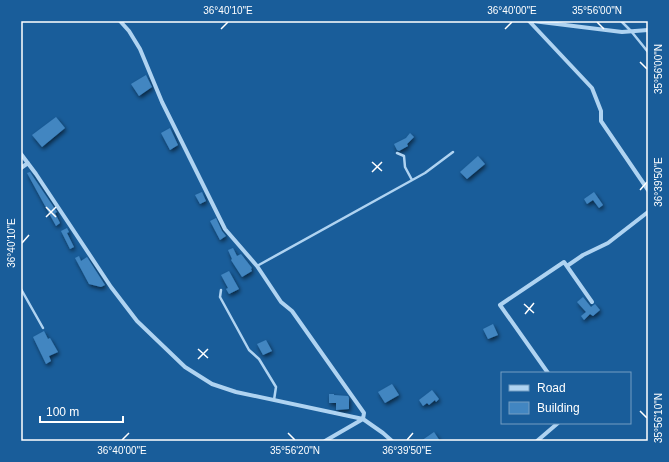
<svg xmlns="http://www.w3.org/2000/svg" width="669" height="462" font-family="Arial,sans-serif">
<style>
.building{fill:#4286c1;filter:url(#shadow)}
.lines{fill:none;stroke-linecap:round;stroke-linejoin:round}
.service{stroke:#afd3f1;stroke-width:2.5}
.minor{stroke:#afd3f1;stroke-width:4}
.ticks{fill:none;stroke:#fff;stroke-width:1.5}
.neatline{fill:none;stroke:#fff;stroke-width:1.5}
.ticks-label{font-size:10px;text-anchor:middle;fill:#fff}
</style>
<defs>
<filter id="shadow"><feDropShadow dx="1.5" dy="2.5" stdDeviation="2" flood-color="#0009"/></filter>
</defs>
<rect width="100%" height="100%" fill="#195d9a"/>
<path class="building" d="M146,75L152,87L139,96L131,84Z
M56,117L65,128L42,147L32,135Z
M170,128L178,145L170,150L161,133Z
M410,133L414,137L407,144L408,146L399,151L397,150L394,144L406,138Z
M478,156L485,164L467,179L460,172Z
M30,172L57,212L55,213L60,223L56,226L27,173Z
M202,192L206,201L200,204L195,195Z
M594,192L603,205L599,208L593,200L587,204L584,199Z
M216,218L222,231L226,236L220,240L210,221Z
M67,228L69,232L67,233L74,247L70,249L61,231Z
M233,248L237,256L241,254L252,268L251,269L252,271L242,277L231,260L232,259L228,250Z
M79,256L81,261L87,257L105,285L101,287L89,284L75,258Z
M229,271L239,289L229,294L226,289L228,288L221,275Z
M583,297L591,307L595,304L600,310L593,316L590,314L584,320L581,316L586,312L577,302Z
M493,324L498,335L488,339L483,329Z
M44,331L48,339L50,338L58,352L49,356L51,361L46,364L33,337Z
M266,340L272,351L263,355L257,344Z
M392,384L399,395L385,403L378,392Z
M432,390L439,399L436,402L435,400L429,405L427,403L423,406L419,400Z
M329,394H334V395L348,396L349,398V409L336,410V403H329Z
M434,432L440,441H421Z"/>
<g class="lines">
<path class="service" d="M621,21L631,31L648,52
M397,153L404,156L405,167L412,180
M257,266L425,173L453,152
M21,289L43,328
M221,290L220,297L249,350L259,359L276,387L274,400"/>
<path class="minor" d="M120,21L129,31L140,49L162,102L225,229L257,266L281,302L292,311L364,413L363,419L325,441
M529,21L592,88L601,111V121L648,190
M533,21L622,32L648,30
M21,154L36,174L111,287L137,321L185,367L212,384L236,392L363,419L383,433L392,441
M21,168L28,163
M567,266L583,255L608,243L648,212
M548,373L500,305L564,262L592,302
M537,441L558,423"/>
</g>
<path class="ticks" d="M597,22L604,29M221,29L228,22M505,29L512,22M640,62L647,69M372,162L382,171M372,172L382,162M640,190L647,182M46,207L56,217M46,217L56,207M22,243L29,235M524,304L534,313M525,314L534,303M198,349L208,358M198,359L208,349M640,411L647,418M288,433L295,440M122,440L129,433M407,440L413,433"/>
<rect width="669" height="462" fill="none" stroke="#195d9a" stroke-width="44"/>
<rect x="501" y="372" width="130" height="52" fill="#195d9a" stroke="#759ec2"/>
<rect x="509" y="385" width="20" height="6" fill="#afd3f1" stroke="#759ec2"/>
<text x="537" y="392" font-size="12" fill="#ffffff">Road</text>
<rect x="509" y="402" width="20" height="12" fill="#4286c1" stroke="#759ec2"/>
<text x="537" y="412" font-size="12" fill="#ffffff">Building</text>
<path d="M40 416v6h83v-6" fill="none" stroke="#ffffff" stroke-width="2"/>
<text x="46" y="416" font-size="12" fill="#ffffff" stroke="#195d9a" stroke-width="3" paint-order="stroke">100 m</text>
<rect x="22" y="22" width="625" height="418" class="neatline"/>
<g class="ticks-label">
<text x="228" y="14">36°40'10"E</text>
<text x="512" y="14">36°40'00"E</text>
<text x="597" y="14">35°56'00"N</text>
<text transform="translate(658 69) rotate(-90)" y="4">35°56'00"N</text>
<text transform="translate(658 182) rotate(-90)" y="4">36°39'50"E</text>
<text transform="translate(11 243) rotate(-90)" y="4">36°40'10"E</text>
<text transform="translate(658 418) rotate(-90)" y="4">35°56'10"N</text>
<text x="122" y="454">36°40'00"E</text>
<text x="295" y="454">35°56'20"N</text>
<text x="407" y="454">36°39'50"E</text>
</g>
</svg>
